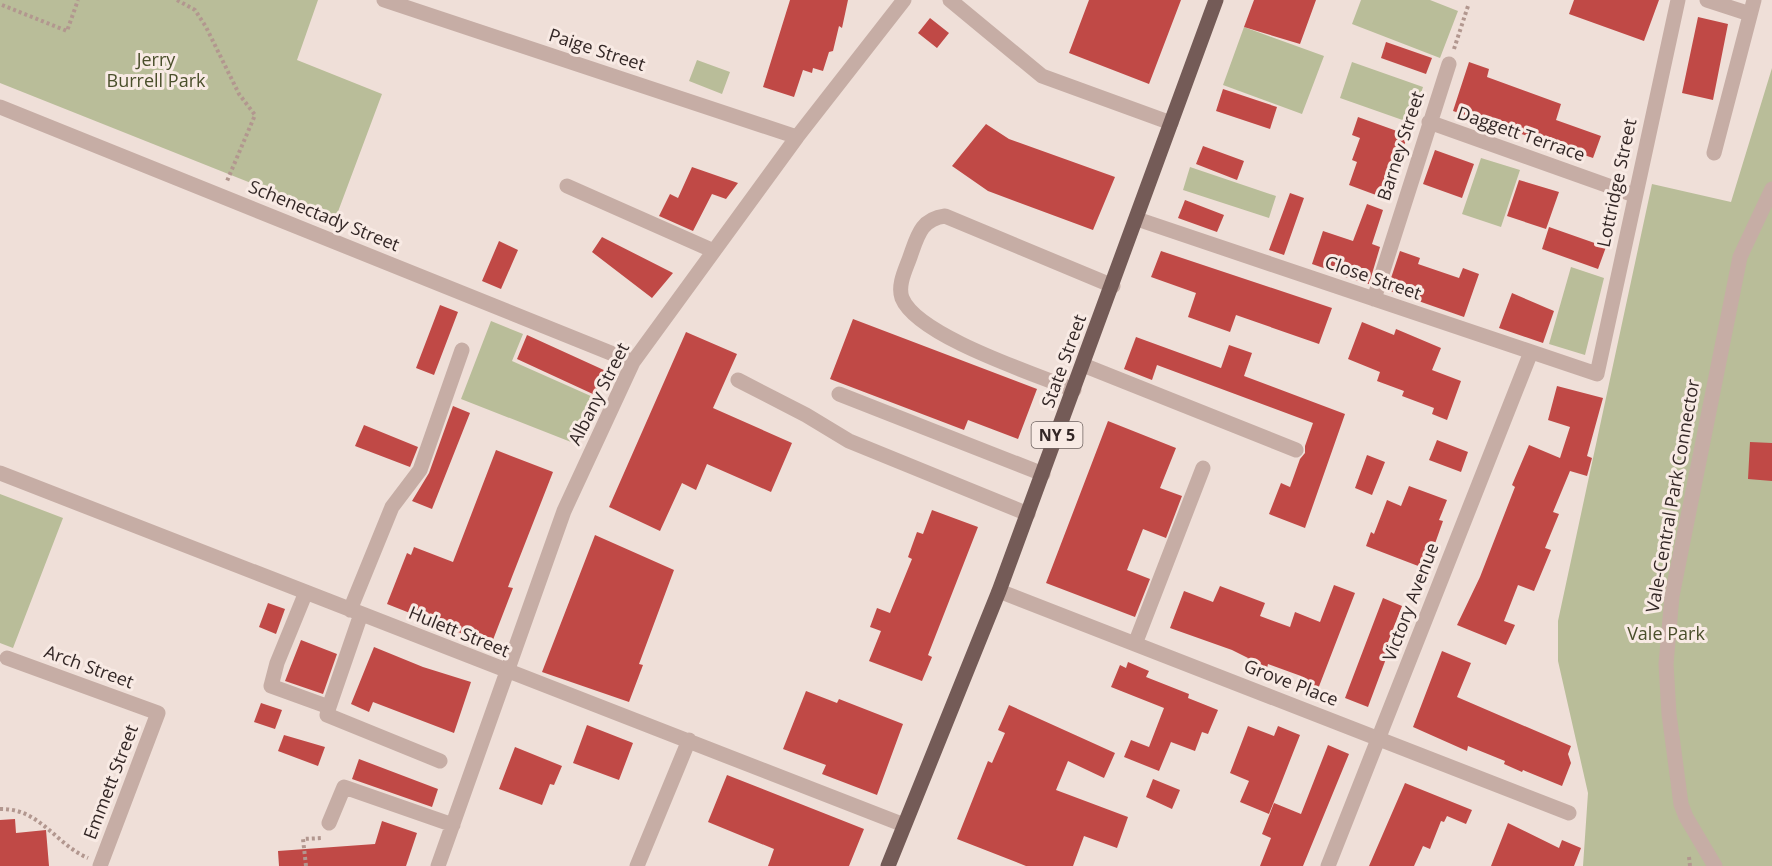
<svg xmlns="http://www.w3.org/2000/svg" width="1772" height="866" font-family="'Open Sans',sans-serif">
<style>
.green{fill:#b9bd99}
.building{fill:#c04946}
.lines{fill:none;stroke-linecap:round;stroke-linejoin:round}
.path{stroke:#b2978f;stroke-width:4;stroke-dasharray:3 3;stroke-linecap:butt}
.minor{stroke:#c6ada5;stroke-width:15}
.major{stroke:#745b57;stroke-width:15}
.labels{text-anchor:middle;stroke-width:6;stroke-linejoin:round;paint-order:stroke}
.shield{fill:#f8eae4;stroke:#6e625f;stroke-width:1.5}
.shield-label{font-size:16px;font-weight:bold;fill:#332726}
.street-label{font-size:18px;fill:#332726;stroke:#f8eae4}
.park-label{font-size:18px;fill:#4a4f2b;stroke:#f8eae4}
</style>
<rect width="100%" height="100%" fill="#efdfd8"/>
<path class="green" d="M0,0H318L297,60L382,94L336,217L0,83Z
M1361,0H1430L1458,11L1440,58L1352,24Z
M1244,27L1324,56L1302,114L1223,85Z
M697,60L730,72L722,94L689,81Z
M1352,62L1423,87L1411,123L1340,98Z
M1772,68V866H1583L1588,793L1558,661V621L1652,184L1731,202Z
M1481,158L1520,170L1501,227L1462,214Z
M1190,167L1276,196L1269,218L1183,190Z
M1571,267L1604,278L1585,355L1549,344Z
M491,321L523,334L512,361L593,397L571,442L461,399Z
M0,494L63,518L13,648L0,643Z"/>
<path class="building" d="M790,0H848L842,28L839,26L833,51L829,52L823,71L813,68L812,73L803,70L794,97L763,87Z
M1089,0H1181L1149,84L1069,53Z
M1254,0H1316L1300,44L1244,27Z
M1574,0H1659L1644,41L1569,14Z
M1698,17L1728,24L1713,100L1682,93Z
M930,18L949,33L937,48L918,33Z
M1386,42L1432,58L1426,74L1381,58Z
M1469,62L1489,69L1487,77L1561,104L1556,120L1601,136L1593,158L1453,111Z
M1223,89L1277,107L1270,129L1216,111Z
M1358,117L1408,135L1384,198L1349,185L1357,162L1352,160L1360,138L1352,135Z
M986,124L1009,139L1115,177L1093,230L988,191L952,166Z
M1203,146L1244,161L1237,180L1196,164Z
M1435,150L1474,164L1462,198L1423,184Z
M692,167L738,183L726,199L712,194L693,231L659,216L670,194L678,198Z
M1519,180L1559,192L1546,229L1507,216Z
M1290,193L1304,198L1284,255L1269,250Z
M1185,200L1224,215L1217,232L1178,218Z
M1367,204L1383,210L1372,244L1380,247L1369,284L1341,276V274L1312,264L1323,231L1353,241Z
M1549,227L1606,247L1598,269L1542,249Z
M602,237L673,273L652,298L592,252Z
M499,241L518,250L501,289L482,281Z
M1161,251L1332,308L1319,344L1236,315L1230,332L1188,317L1196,293L1151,277Z
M1400,251L1420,258L1418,264L1459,278L1463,268L1479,274L1464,317L1387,290Z
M1512,293L1554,311L1543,343L1499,328Z
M440,305L458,312L434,375L416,368Z
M853,319L1037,389L1018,439L968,420L964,430L830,379Z
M1362,322L1394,335L1396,329L1441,348L1432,370L1461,381L1447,420L1432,414L1434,408L1402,396L1404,391L1377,381L1380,372L1348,359Z
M686,332L737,354L713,408L792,443L771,492L707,464L696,490L682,483L660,531L609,507Z
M527,335L606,371L595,395L517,359Z
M1136,337L1221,368L1229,345L1252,353L1244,376L1345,414L1305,528L1269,514L1281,483L1290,487L1300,459L1305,453V446L1313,423L1157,365L1152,380L1124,369Z
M1557,386L1603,398L1587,456L1592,458L1587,476L1570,471L1553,512L1559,514L1545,548L1551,550L1534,591L1518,585L1504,621L1515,625L1506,645L1457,625L1480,577L1515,487L1512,485L1529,445L1560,458L1570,427L1548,420Z
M453,406L470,413L432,509L412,501L429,473Z
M1108,421L1176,448L1160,488L1182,496L1166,538L1143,529L1127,570L1150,579L1135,617L1046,583Z
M364,425L418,447L410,467L355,446Z
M1437,440L1468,452L1461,472L1429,460Z
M1750,442L1772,443V481L1748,479Z
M496,450L553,472L508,587L513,588L491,645L387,604L407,553L411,555L414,547L453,562Z
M1367,455L1385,462L1372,495L1355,488Z
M1409,486L1447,500L1439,520L1443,521L1426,569L1366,546L1371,532L1374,534L1387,500L1401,506Z
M932,510L978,527L928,655L932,657L922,681L869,661L881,631L870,627L877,608L890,613L912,559L908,557L917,532L923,534Z
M595,535L674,570L639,664L643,665L629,702L542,672Z
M1334,585L1355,593L1318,689L1299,682L1301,676L1268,664L1267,668L1247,660L1248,658L1232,650L1170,628L1184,591L1213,602L1220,586L1265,603L1260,616L1290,627L1295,612L1320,622Z
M1383,598L1402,606L1386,647L1390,648L1368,707L1345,698Z
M268,603L285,609L276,634L259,627Z
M301,640L337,654L323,694L285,681Z
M374,647L423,667L471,682L454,733L373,702L369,712L351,704Z
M1442,651L1471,663L1457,697L1571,746L1568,754L1571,763L1562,786L1523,770L1522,772L1504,764L1505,761L1468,746L1467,751L1413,727Z
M1128,662L1149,671L1146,677L1189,694L1188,698L1218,710L1208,734L1202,732L1195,751L1171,742L1159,771L1124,757L1131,740L1149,747L1164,708L1111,687L1120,665L1126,668Z
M806,691L837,703L839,699L903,724L877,795L822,774L826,765L783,749Z
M261,703L282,710L275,729L254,722Z
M1009,705L1115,753L1104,778L1068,761L1056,790L1128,817L1117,848L1084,836L1073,866H1026L957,839L988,761L992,763L1005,733L998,730Z
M587,725L633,743L619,780L573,763Z
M1248,726L1274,736L1278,726L1300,735L1269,814L1240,802L1249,781L1230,773Z
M284,735L325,747L318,766L278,751Z
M1328,745L1349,754L1303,866H1260L1271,838L1262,834L1274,803L1301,814Z
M515,747L562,766L554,785L550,784L542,805L499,789Z
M359,759L438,789L432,807L352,779Z
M727,775L864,829L849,866H768L774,849L708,822Z
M1153,779L1180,790L1172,809L1146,797Z
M1405,783L1472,810L1466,824L1447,816L1444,822L1441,821L1430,849L1423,846L1414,866H1369Z
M15,819L16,833L46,830L49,866H0V820Z
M382,821L417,833L406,866H279L278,851L375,844Z
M1508,823L1559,848L1562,840L1581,848L1574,866H1491Z"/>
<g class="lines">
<path class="path" d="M177,0L195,10L206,27L239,94L255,115L227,181
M2,5L67,31L78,0
M1454,49L1468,6
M0,809C40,808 55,844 88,858
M1689,857L1690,866
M306,866L303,839L322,838"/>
<path class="minor" d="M384,0L797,137
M950,0L1042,76L1171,123
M1707,0L1750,14
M0,107L633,362
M1429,122L1634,195
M1714,153L1754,0
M567,186L714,251
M1137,219L1597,374L1678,0
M1374,299L1449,64
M1083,365L1296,450
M738,380L806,415L849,441L1028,514
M1074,390C1035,374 917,336 902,298C897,284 907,267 911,254C918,234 922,219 945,216L1113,286
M839,394L1043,474
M0,473L904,825
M999,591L1569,813
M306,592L277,663L271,686L329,707L361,614
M350,610L392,507L420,470L462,350
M1135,644L1203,468
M7,658L158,713L100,866
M329,707L327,715L440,761
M329,823L344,787L453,825
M438,866L564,511L633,362L797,137L904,0
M637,866L689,740
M1328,866L1531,352
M1715,866L1686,817L1681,804L1669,714L1666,664L1672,596L1740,257L1772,189"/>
<path class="major" d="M888,866L999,591L1216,0"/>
</g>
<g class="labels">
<rect class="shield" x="1031.5" y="422" width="51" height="26" rx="4.5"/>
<g class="shield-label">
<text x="1057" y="441">NY 5</text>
</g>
<g class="street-label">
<text transform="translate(597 50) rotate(18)" y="6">Paige Street</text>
<text transform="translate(1521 134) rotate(19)" y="6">Daggett Terrace</text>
<text transform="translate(1401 146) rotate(-72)" y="6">Barney Street</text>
<text transform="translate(1617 183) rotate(-78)" y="6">Lottridge Street</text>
<text transform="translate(324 216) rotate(22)" y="6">Schenectady Street</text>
<text transform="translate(1373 278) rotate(19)" y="6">Close Street</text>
<text transform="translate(1064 361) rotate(-70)" y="6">State Street</text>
<text transform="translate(599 394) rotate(-63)" y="6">Albany Street</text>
<text transform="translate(1673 496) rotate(-80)" y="6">Vale-Central Park Connector</text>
<text transform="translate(1411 602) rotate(-69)" y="6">Victory Avenue</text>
<text transform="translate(459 632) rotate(22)" y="6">Hulett Street</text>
<text transform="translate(89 667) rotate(20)" y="6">Arch Street</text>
<text transform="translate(1291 683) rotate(21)" y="6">Grove Place</text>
<text transform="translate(111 782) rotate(-69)" y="6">Emmett Street</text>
</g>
<g class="park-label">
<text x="156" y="66">Jerry<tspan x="156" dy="21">Burrell Park</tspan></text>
<text x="1666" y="640">Vale Park</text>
</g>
</g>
</svg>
